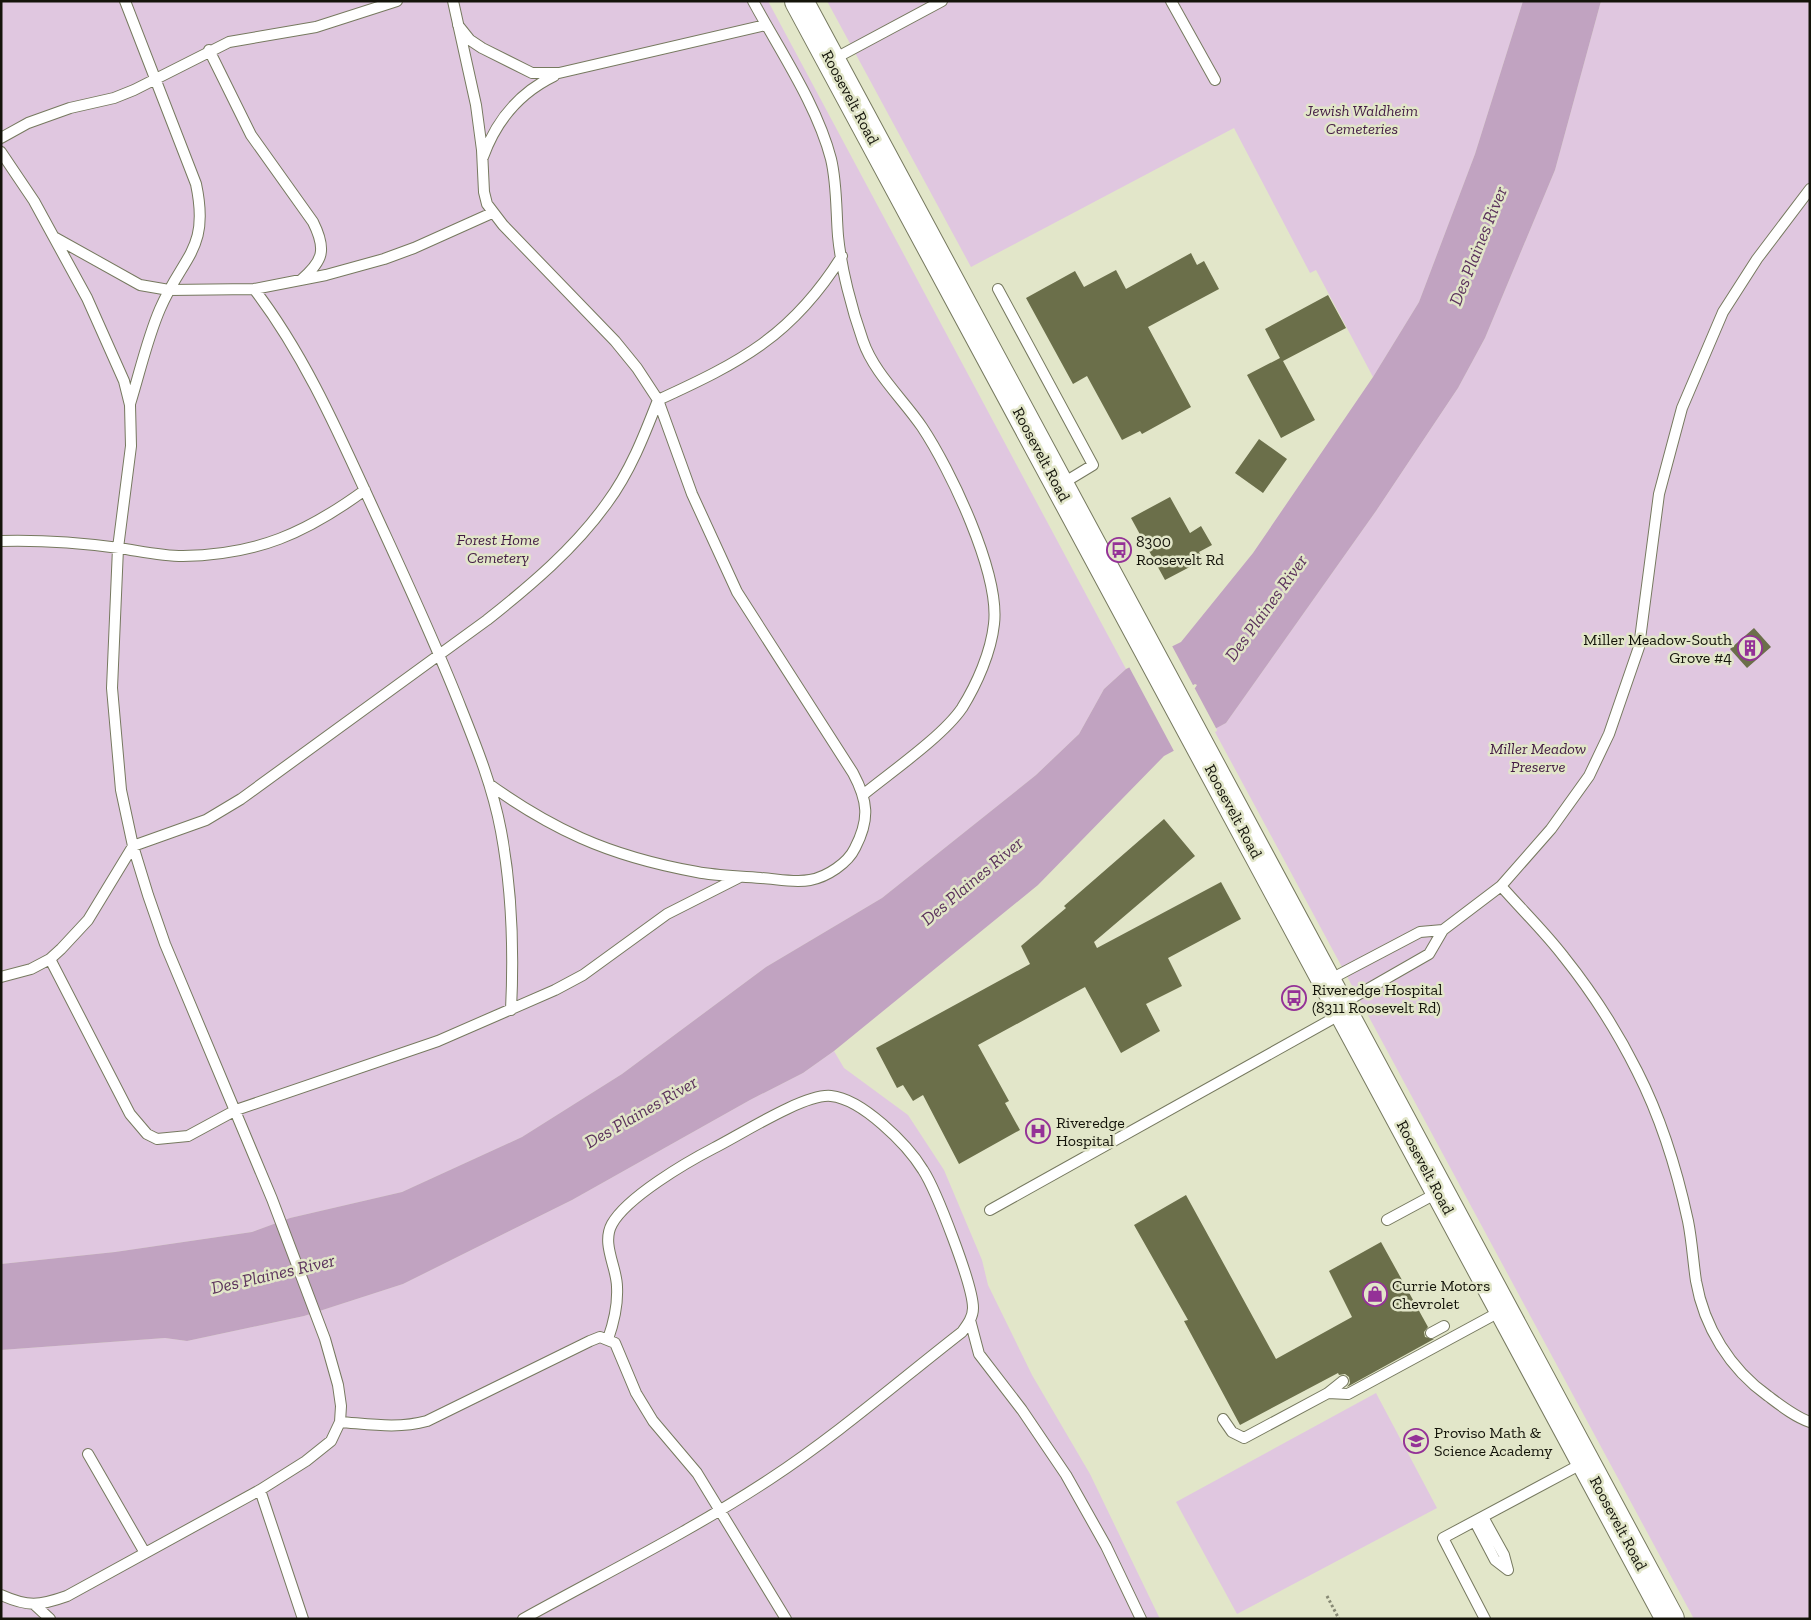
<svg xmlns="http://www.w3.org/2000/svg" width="1811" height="1620" font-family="'Zilla Slab',serif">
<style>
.green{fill:#e0c7e0}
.water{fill:#c1a3c1;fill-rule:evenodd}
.pier{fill:#e2e6c9}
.building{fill:#6b6f4a}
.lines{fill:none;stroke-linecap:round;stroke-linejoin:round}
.lane-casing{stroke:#76795f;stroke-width:12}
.secondary-casing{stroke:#76795f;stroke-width:30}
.path{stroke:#878974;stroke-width:3;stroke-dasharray:2.5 2.5;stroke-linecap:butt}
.lane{stroke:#fff;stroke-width:10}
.secondary{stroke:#fff;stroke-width:28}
.labels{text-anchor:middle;stroke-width:5;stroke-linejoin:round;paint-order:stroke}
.street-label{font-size:16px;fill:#14140a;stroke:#e2e6c9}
.park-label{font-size:16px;font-style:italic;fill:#431c44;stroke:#e2e6c9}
.poi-label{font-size:16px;fill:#14140a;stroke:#e2e6c9;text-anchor:start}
.water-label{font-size:18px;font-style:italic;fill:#5b325c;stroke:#e2e6c9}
</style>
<rect width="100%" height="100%" fill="#e2e6c9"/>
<path class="green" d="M1,1H768L1126,669L1104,689L1079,734L1036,775L882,898L766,967L622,1074L522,1137L402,1192L290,1218L252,1232L115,1252L1,1264Z
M827,1H1523L1475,154L1419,302L1373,377L1316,270L1310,273L1234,128L971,267Z
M1601,1H1810V1619H1694L1215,732L1217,731L1216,728L1226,723L1376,511L1458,388L1485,338L1555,170Z
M834,1051L844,1068L908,1115L944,1170L982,1260L988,1285L1032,1375L1090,1474L1160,1619H1V1350L165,1338L187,1341L304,1316L403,1284L572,1200L750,1100L803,1073Z
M1376,1393L1437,1508L1237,1614L1176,1502Z"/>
<path class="water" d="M1523,1H1601L1555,170L1485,338L1458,388L1376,511L1226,723L1164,756L1038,885L834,1051L803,1073L750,1100L572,1200L403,1284L304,1316L187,1341L165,1338L1,1350V1264L115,1252L252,1232L290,1218L402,1192L522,1137L622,1074L766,967L882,898L1036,775L1079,734L1104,689L1126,669L1181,642L1253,553L1373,377L1419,302L1475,154ZM1195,684L1197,685L1195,688L1150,710Z"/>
<path class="pier" d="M1171,644L1217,730L1175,753L1128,665Z"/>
<path class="building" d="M1191,253L1197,265L1204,261L1219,289L1148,327L1191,407L1142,434L1140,431L1122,440L1087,376L1073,384L1026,298L1075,271L1084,287L1116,270L1126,289Z
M1328,295L1346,328L1283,361L1315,420L1281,438L1247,375L1280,358L1265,329Z
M1259,439L1287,459L1263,493L1235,473Z
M1170,497L1190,533L1201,526L1212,545L1199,552L1203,560L1165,580L1131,518Z
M1754,628L1771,647L1747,668L1730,649Z
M1164,819L1195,856L1094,942L1097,948L1221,882L1241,919L1168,958L1182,986L1146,1004L1160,1031L1121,1053L1085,987L978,1045L1009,1101L1005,1103L1020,1130L959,1164L923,1095L913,1101L903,1085L897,1088L876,1048L1030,964L1021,946L1066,908L1064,906Z
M1186,1195L1276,1359L1352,1317L1329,1271L1381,1242L1428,1327L1424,1332L1425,1337L1434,1339L1347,1387L1350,1383L1349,1377L1345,1374L1339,1375L1338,1373L1240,1425L1184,1321L1188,1320L1134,1225Z"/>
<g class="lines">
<defs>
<path id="lane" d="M125,1L196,184C210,250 183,255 160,309C147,339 140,372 130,404
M453,1L476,105L482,150L484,192L487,204L503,225L615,341L637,368L658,400L692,494L737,592L853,773C868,801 870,819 855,848C848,863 827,877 810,880C795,883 777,879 761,878C740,876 717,876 697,872C658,865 617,854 581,838C548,823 518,805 489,784
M753,1C780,51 817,105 831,159C837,184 836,211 838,236C841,268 852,310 863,341C874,373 903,399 922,427C950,469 1000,573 994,624C991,652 977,684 962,708C943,736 891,772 864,794
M1171,1L1215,80
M458,25L470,40L482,48L532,73H559L766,25
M209,50L251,135L313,222C327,250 323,261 301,280
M832,60L942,1
M1,138L28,123L70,108L114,98L134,90L229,42L316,27L397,1
M1,152L34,201L87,298L124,381L130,405L131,446L118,548L112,688L121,790L133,846L148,895L165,944L272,1199L325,1339L338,1385L341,1406L340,1422L331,1441L306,1461L260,1490L67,1596C39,1606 28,1607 1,1595
M483,157C496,121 519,93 554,76
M54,237L140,285L169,290L254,289L326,275L384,259L414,248L492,213
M254,289C307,358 342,441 378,519C407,582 436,644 461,708C477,748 493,788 501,831C512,890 514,949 511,1010
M998,289L1093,465L1060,485
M1,541C38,540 82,543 119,548C140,551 161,556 183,556C257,555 306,533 365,490
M1501,886C1522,910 1545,932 1564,957C1592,992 1617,1031 1637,1071C1661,1118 1677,1170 1688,1221C1692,1241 1693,1261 1696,1281C1704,1327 1730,1369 1768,1396C1780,1405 1795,1417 1810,1422
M50,959L130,1114L147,1134L157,1139L188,1136L236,1110L438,1041L555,990L583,975L667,914L740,877
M1,977L31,969L50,959L61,949L88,920L133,846L206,820L241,799L487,620C530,586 575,548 607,503C630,472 644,436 658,400C741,362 792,336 842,256
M1327,981L1420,932L1443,930
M1340,1005L1429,954L1443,930L1501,886L1551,829L1589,776L1609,734L1639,647L1659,494L1682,408L1723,312L1757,259L1810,189
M990,1210L1343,1013
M1387,1220L1439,1192
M970,1320L979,1354L1022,1410L1066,1475L1106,1546L1141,1619
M1431,1333L1444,1326
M1328,1393L1343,1381
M1223,1419L1232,1432L1244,1438L1328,1393L1348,1394L1503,1310
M340,1422C369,1424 398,1429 427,1421L590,1341L600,1337L615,1343L636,1393L653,1421L697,1473L786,1619
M88,1454L145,1553
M260,1490L303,1619
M1483,1517L1504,1555L1508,1570
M1475,1522L1495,1560L1508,1570
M35,1605L50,1619
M523,1619C606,1573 691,1531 770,1479C837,1435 899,1381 962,1332C968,1324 973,1317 973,1308C973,1285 936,1190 923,1170C907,1144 862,1099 831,1096C805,1093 740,1135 714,1148C687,1162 627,1197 612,1224C601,1244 617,1267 617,1287C618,1305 614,1322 608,1339
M1485,1619L1443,1538L1585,1462"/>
<path id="secondary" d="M799,1L1670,1619"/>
</defs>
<use href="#lane" class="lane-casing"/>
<use href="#secondary" class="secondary-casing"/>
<path class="path" d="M1327,1596L1339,1619"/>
<use href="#lane" class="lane"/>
<use href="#secondary" class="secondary"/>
</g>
<defs>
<symbol id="bus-ring" viewBox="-11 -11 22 22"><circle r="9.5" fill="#e2e6c9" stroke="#943197" stroke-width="1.5"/><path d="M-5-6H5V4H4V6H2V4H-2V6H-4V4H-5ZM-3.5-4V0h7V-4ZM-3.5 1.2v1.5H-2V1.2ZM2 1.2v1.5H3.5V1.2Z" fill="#943197"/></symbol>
<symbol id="building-ring" viewBox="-11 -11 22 22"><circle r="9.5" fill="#e2e6c9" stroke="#943197" stroke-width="1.5"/><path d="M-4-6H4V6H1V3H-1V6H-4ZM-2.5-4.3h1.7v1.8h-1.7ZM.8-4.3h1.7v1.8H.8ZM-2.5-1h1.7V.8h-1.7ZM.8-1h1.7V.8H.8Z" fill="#943197"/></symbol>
<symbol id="hospital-ring" viewBox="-11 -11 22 22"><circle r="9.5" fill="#e2e6c9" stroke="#943197" stroke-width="1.5"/><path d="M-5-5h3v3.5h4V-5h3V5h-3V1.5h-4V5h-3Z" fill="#943197"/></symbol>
<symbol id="shop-ring" viewBox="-11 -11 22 22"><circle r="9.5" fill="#e2e6c9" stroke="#943197" stroke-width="1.5"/><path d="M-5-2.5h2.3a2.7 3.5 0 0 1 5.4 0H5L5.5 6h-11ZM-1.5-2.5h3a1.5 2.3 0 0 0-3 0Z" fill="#943197"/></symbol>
<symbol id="school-ring" viewBox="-11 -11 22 22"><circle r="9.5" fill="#e2e6c9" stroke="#943197" stroke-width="1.5"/><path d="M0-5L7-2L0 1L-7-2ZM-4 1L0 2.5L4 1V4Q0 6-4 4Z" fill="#943197"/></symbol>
</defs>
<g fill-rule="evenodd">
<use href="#bus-ring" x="1105" y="536" width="28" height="28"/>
<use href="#building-ring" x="1736" y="634" width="28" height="28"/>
<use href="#bus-ring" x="1280" y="984" width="28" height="28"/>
<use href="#hospital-ring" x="1024" y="1117" width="28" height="28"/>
<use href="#shop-ring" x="1361" y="1280" width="28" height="28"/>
<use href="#school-ring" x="1402" y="1427" width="28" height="28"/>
</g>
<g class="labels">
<g class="street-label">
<text transform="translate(851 97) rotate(62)" y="6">Roosevelt Road</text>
<text transform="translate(1042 454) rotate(62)" y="6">Roosevelt Road</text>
<text transform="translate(1234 811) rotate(62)" y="6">Roosevelt Road</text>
<text transform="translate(1426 1167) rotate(62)" y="6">Roosevelt Road</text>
<text transform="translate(1619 1523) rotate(62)" y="6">Roosevelt Road</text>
</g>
<g class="park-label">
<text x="1362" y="116">Jewish Waldheim<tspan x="1362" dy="18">Cemeteries</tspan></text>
<text x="498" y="545">Forest Home<tspan x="498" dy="18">Cemetery</tspan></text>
<text x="1538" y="754">Miller Meadow<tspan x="1538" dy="18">Preserve</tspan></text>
</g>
<g class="poi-label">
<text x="1136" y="547">8300<tspan x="1136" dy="18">Roosevelt Rd</tspan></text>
<text x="1732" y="645" text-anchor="end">Miller Meadow-South<tspan x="1732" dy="18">Grove #4</tspan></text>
<text x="1312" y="995">Riveredge Hospital<tspan x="1312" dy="18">(8311 Roosevelt Rd)</tspan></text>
<text x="1056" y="1128">Riveredge<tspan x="1056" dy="18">Hospital</tspan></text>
<text x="1392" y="1291">Currie Motors<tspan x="1392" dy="18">Chevrolet</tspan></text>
<text x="1434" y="1438">Proviso Math &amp;<tspan x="1434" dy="18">Science Academy</tspan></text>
</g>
<g class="water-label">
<text transform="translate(1478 246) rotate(-68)" y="6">Des Plaines River</text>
<text transform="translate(1266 608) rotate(-54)" y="6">Des Plaines River</text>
<text transform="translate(972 881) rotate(-40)" y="6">Des Plaines River</text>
<text transform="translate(641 1112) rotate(-30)" y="6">Des Plaines River</text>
<text transform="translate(273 1274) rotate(-13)" y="6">Des Plaines River</text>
</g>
</g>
<rect width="1811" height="1620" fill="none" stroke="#14140a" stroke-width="5"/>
</svg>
